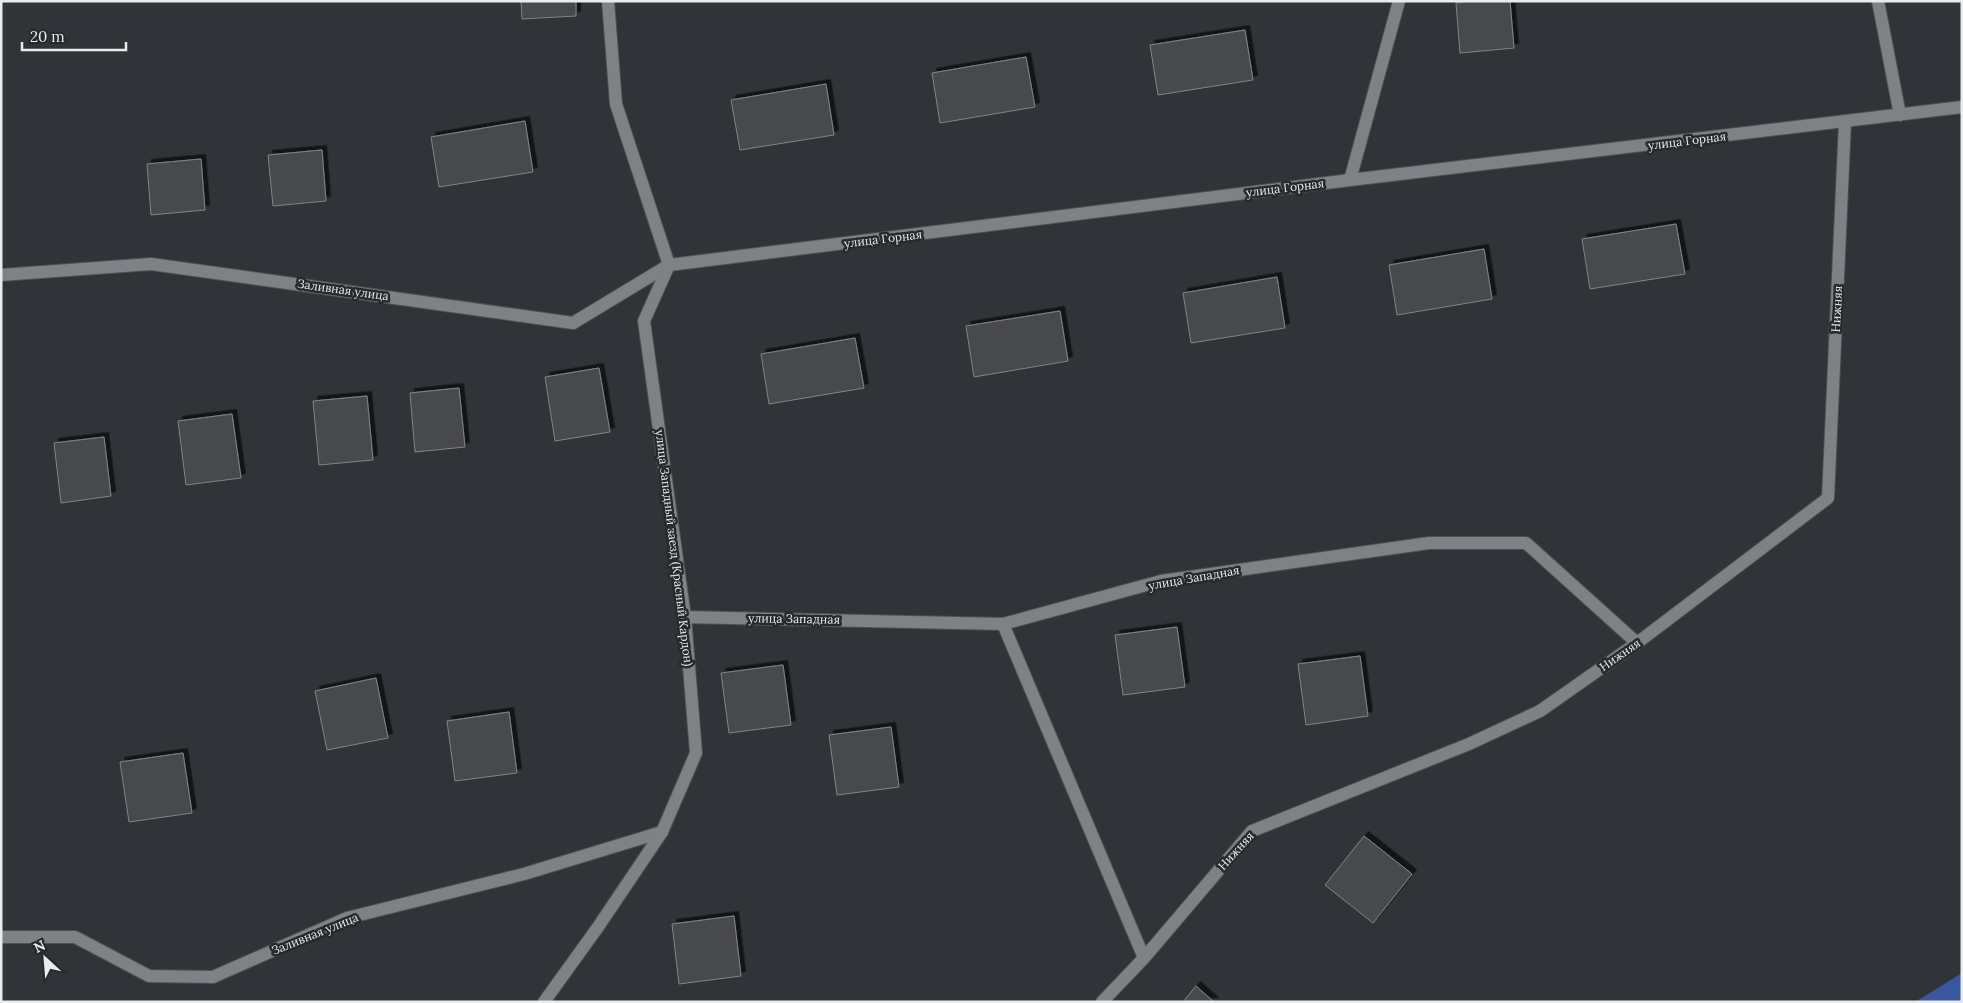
<svg xmlns="http://www.w3.org/2000/svg" width="1963" height="1003" font-family="Lora,serif">
<style>
.green{fill:#39579e}
.building{fill:#46484d;stroke:#828489;filter:url(#shadow)}
.lines{fill:none;stroke-linecap:round;stroke-linejoin:round}
.lane-casing{stroke:#4e5054;stroke-width:14}
.street-casing{stroke:#4e5054;stroke-width:14}
.lane{stroke:#7f8186;stroke-width:12}
.street{stroke:#7f8186;stroke-width:12}
.labels{text-anchor:middle;stroke-width:5;stroke-linejoin:round;paint-order:stroke}
.street-label{font-size:12px;fill:#e9ebee;stroke:#27292d}
</style>
<defs>
<filter id="shadow"><feDropShadow dx="4.5" dy="-4.5" stdDeviation="0" flood-color="#0009"/></filter>
</defs>
<rect width="100%" height="100%" fill="#303337"/>
<path class="green" d="M1962,973V1002H1915Z"/>
<path class="building" d="M521,1H576V16L522,19Z
M1469,1H1510L1514,48L1460,53L1456,3Z
M1245,30L1253,80L1158,95L1150,45Z
M1026,57L1035,107L940,123L932,73Z
M826,84L834,135L740,150L731,100Z
M525,121L533,172L439,187L431,137Z
M322,150L326,201L273,206L268,155Z
M201,159L205,210L151,215L147,164Z
M1676,224L1685,274L1590,289L1582,239Z
M1484,249L1492,299L1397,315L1389,265Z
M1277,277L1285,328L1191,343L1183,293Z
M1060,311L1068,361L974,377L966,326Z
M855,338L864,388L769,404L761,354Z
M599,368L610,432L555,441L545,377Z
M459,388L465,447L415,452L410,393Z
M367,396L373,460L319,465L313,401Z
M232,414L241,478L186,485L178,421Z
M104,437L111,496L61,503L54,443Z
M1177,627L1185,687L1123,695L1115,635Z
M1360,656L1368,716L1306,725L1298,664Z
M783,665L791,725L729,733L721,673Z
M376,678L388,738L327,750L315,691Z
M509,712L517,773L455,781L447,721Z
M891,727L899,787L837,795L829,735Z
M183,753L192,813L129,822L120,762Z
M1364,836L1412,874L1373,923L1325,885Z
M734,916L741,976L679,984L672,924Z
M1196,986L1214,1002H1183Z"/>
<g class="lines">
<defs>
<path id="lane" d="M1,275L151,264L573,323L669,265
M1003,624L1144,958
M1,937H75L149,976L213,977L347,918L524,874L662,832
M1102,1002L1144,958L1252,831L1469,744L1540,711L1637,643L1828,498L1845,122"/>
<path id="street" d="M608,1L616,104L669,265
M1878,1L1900,115
M1350,180L1399,1
M669,265L1350,180L1962,107
M685,617L1003,624L1161,581L1429,543H1526L1637,643
M544,1002L598,927L662,832L696,753L685,617L644,321L669,265"/>
</defs>
<use href="#lane" class="lane-casing"/>
<use href="#street" class="street-casing"/>
<use href="#lane" class="lane"/>
<use href="#street" class="street"/>
</g>
<g class="labels">
<g class="street-label">
<text transform="translate(1687 141) rotate(-7)" y="4">улица Горная</text>
<text transform="translate(1285 188) rotate(-7)" y="4">улица Горная</text>
<text transform="translate(883 239) rotate(-7)" y="4">улица Горная</text>
<text transform="translate(343 290) rotate(8)" y="4">Заливная улица</text>
<text transform="translate(1837 309) rotate(-87)" y="4">Нижняя</text>
<text transform="translate(674 548) rotate(83)" y="4">улица Западный заезд (Красный Кардон)</text>
<text transform="translate(1194 578) rotate(-10)" y="4">улица Западная</text>
<text transform="translate(794 619) rotate(1)" y="4">улица Западная</text>
<text transform="translate(1620 655) rotate(-35)" y="4">Нижняя</text>
<text transform="translate(1236 851) rotate(-48)" y="4">Нижняя</text>
<text transform="translate(315 934) rotate(-22)" y="4">Заливная улица</text>
</g>
</g>
<rect width="1963" height="1003" fill="none" stroke="#e9ebee" stroke-width="5"/>
<g transform="translate(45 958) rotate(334)" stroke="#27292d" stroke-width="4" paint-order="stroke">
<path d="M0-4L9 19L0 12L-9 19Z" fill="#e9ebee"/>
<text y="-8" font-size="14" font-weight="bold" text-anchor="middle" fill="#e9ebee">N</text>
</g>
<path d="M22 42v8h104v-8" fill="none" stroke="#e9ebee" stroke-width="2.5"/>
<text x="30" y="42" font-size="15" fill="#e9ebee" stroke="#27292d" stroke-width="4" paint-order="stroke">20 m</text>
</svg>
